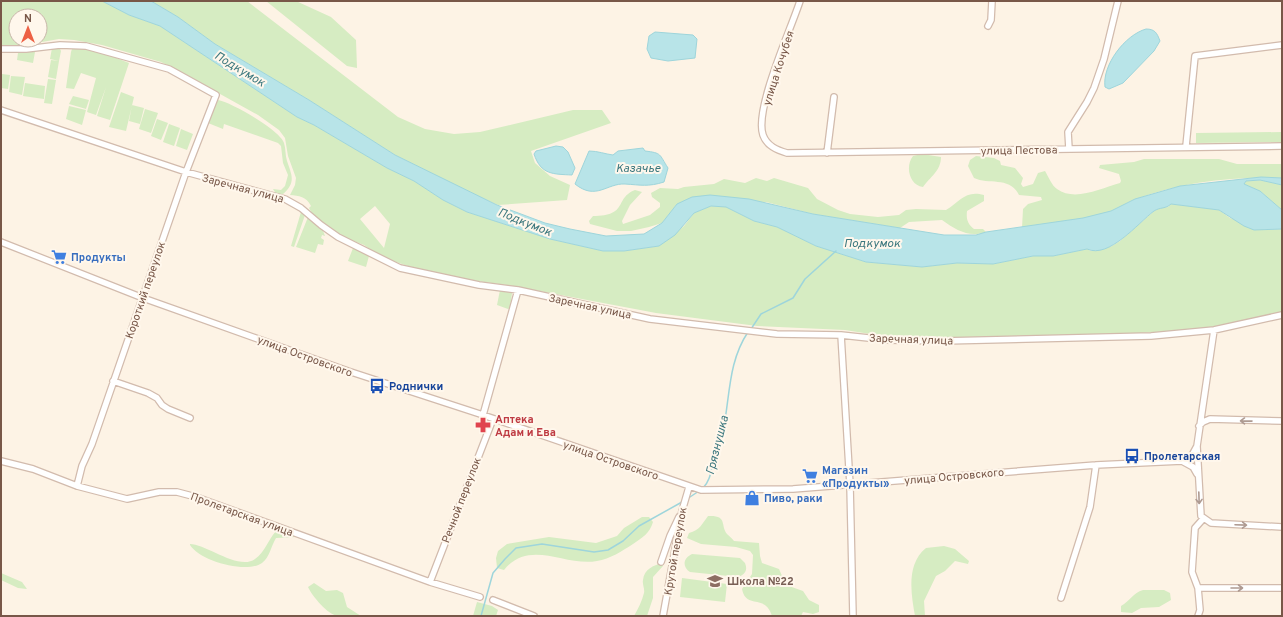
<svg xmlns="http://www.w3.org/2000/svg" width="1283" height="617" font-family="Overpass,sans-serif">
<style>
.green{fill:#d6ecc2;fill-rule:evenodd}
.water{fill:#b8e4e8;stroke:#9ed5db}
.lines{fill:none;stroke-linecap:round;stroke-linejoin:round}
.stream{stroke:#9ed5db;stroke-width:1.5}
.minor-casing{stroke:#d2bbad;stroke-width:8}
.minor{stroke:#fff;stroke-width:5.5}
.oneway{stroke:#ae9a91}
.labels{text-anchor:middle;stroke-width:4;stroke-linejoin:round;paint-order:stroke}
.street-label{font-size:11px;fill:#785748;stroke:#fff7ec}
.shop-label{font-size:11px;font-weight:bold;fill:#366cbe;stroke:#fff7ec;text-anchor:start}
.transit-label{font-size:11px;font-weight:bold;fill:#164399;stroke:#fff7ec;text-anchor:start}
.health-label{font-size:11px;font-weight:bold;fill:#be3a42;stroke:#fff7ec;text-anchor:start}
.education-label{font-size:11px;font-weight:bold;fill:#785e54;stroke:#fff7ec;text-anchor:start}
.water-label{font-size:12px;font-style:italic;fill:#3b777e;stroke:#fff7ec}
</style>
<rect width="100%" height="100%" fill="#fdf3e5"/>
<path class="green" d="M1,1H102L129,15L160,26L297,117L314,125L387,168L414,181L443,200L467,212L550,239L603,251H624L659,246L684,226L694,213L711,206L726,207L754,221L777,227L816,246L866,262L922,267L957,263L993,264L1033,256H1053L1087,249L1091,251L1101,250L1112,246L1120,241L1153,212L1159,208L1168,207L1171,204L1219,210L1230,218L1265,230L1282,229V312L1251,321L1214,328L1126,334L937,338L889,337L845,330L757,326L656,313L513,286L455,278L408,266L381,257L364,245L336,234L313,215L309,208L311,206C306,196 299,196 290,195L295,185L296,178L288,156L285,138L279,130L258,115L177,70L161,62L102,45L74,40L59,39L14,47L1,46ZM16,16H40V40H16ZM375,206L390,224L384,248L360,219Z
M151,1H247L398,117L425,129L454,134L480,132L573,110H602L611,123L531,151L535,163L550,176L570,185L567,200L498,205L460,188L395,155L309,100L215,44L178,17Z
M266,1H296L331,17L356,40L357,68L347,66Z
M59,47L61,51L59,61L50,59L52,48Z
M75,48C95,49 112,56 129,63L110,120L97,116L106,87L96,115L87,112L96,78L81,73L74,89L66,88L71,52L72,49Z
M20,51L35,52L33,63L17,60L18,53Z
M51,60L59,61L56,79L48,77Z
M2,74L10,75L8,89L1,88Z
M11,76L25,77L22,95L9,92Z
M48,79L56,80L52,104L44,103Z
M25,83L45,86L44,99L23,96Z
M121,92L134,97L126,131L109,127Z
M73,96L89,100L86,109L69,104Z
M218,100C231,102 281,131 284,143C286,149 285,155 287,161C292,176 296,182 283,194H276L273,189L281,190L285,186L288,175L283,163L281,146L278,143L224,124L223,129L208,123L215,102Z
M132,105L144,108L140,124L129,121Z
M69,106L86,110L82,125L66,119Z
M145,109L158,113L151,133L139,129Z
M157,119L168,123L161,140L151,136Z
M169,124L180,128L174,146L163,142Z
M181,129L193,134L187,150L176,146Z
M1282,132V142L1196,143V133Z
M922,154L941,157C941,171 930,177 923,187C909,185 905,166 913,156Z
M976,156L994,158L1000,161L1001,165L1015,168L1023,178L1021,184L1023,187L1033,184L1038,173L1045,171C1048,176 1052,186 1057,189C1075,202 1101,188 1120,183L1121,181L1119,174L1099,168L1100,165L1134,162L1144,159H1219L1237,164H1282V178C1235,176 1180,182 1136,199C1127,202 1120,208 1111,211C1083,222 1051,223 1022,228L1023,209L1028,204L1042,200L1041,197L1019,195C1010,176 989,185 974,178L968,166L970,160Z
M756,178L767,181L774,178L808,188L817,199L838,210L850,214L878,217L899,215L906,210L916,209L946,210C961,201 965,190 984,195V201L967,211C966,220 968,224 974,229H983L986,232C969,238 956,230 942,220L909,222L900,228L813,214L766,202L677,204L662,223L649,227L631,231H617L590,224L589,221L593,216C629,216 614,198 635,190L642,192L630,205L622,221L623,224L650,215L660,207V203L652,197L651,193L660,188L678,189L684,187L714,184L724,179L745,183Z
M1260,180L1282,185V210L1260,191L1244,184L1246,181Z
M288,205L297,207L305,215L294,247L291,246L301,212Z
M308,217L322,228L325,236L322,235L321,238L324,240L323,245L318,244L315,253L296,247Z
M353,248L369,256L366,267L348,261Z
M500,290L512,293L510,308L508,309L497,305Z
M708,516C728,515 720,525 727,534C729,536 732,538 734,541L759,543L760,556L762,563L779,569L786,585L803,591L809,600L819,605V612L813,614L803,612L801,616H772C765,593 746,610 742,589L752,574L753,555L750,551L736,547L701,544L687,538L689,533C700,530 702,524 708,516Z
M642,517H649L653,522C650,533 642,538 633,544C622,551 610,559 597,561C565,567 530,538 504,570L497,568L496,558L498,551L507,544L549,537L596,543L617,536L624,528Z
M276,531L289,533L296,537L276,538C271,546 270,557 262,563C246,574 200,561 190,545V544C206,544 239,571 255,559C265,552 268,540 276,531Z
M944,546L955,549L969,561L968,564L955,561L945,571L936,576L924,601L925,616H915C911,594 906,564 926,548Z
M692,554L740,558L745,563C748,570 745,575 738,577L690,572C682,567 683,558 692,554Z
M663,563V566L653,577V598L647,616H634C638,609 642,601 644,593C645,589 642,584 643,580C644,569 654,565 663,563Z
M1,573L22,582L27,589L18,588L1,580Z
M682,578L727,584L725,602L680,597Z
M314,583L326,591L337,590L343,593L347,607L361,616C353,616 345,617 338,616C328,615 312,596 308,587Z
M1143,590H1164L1170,593L1171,600L1159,607L1141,608L1132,613L1121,612V606C1130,601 1133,593 1143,590Z
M477,602L492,606L498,610L496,616H473Z"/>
<path class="water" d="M102,1H151L178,17L215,44L309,100L395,155L497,205L545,223L570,229L606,236L644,234L662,223L677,204L692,197L710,195L749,199L813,214L944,235H976L986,232L1083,218L1111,211L1135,199L1180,186L1261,177L1282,178V185L1260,180L1246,181L1244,184L1260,191L1282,210V229L1254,230L1244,226L1219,210L1171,204C1166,209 1160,207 1154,211C1138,223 1109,259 1087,249L1053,256H1033L993,264L957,263L922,267L866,262L816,246L777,227L754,221L726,207L711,206L694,213L675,235L659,246L624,251H603L550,239L467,212L443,200L414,181L387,168L314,125L297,117L160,26L129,15Z
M1146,29C1155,29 1157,33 1160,41L1154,51L1123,83L1109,89L1105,87C1102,65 1125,35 1146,29Z
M655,32L693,35L697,39L695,58L668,61L651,58L647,49L649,36Z
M556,146L563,147L568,152L575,168L572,175C553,174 541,175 534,154L536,151Z
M643,148L645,151C662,153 659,154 668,168L664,182C648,187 641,185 625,184C607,183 596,201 575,184L589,151C598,151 605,154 613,155L618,151Z"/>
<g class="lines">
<path class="stream" d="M751,329L761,314L793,298L805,279L836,251
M703,488C711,480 711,469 714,459C717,446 722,434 725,420C730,389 730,359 748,332
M687,499L699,491
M481,616L493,573L505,559L516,548L542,544L594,552L608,550L623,541L639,526L682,502"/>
<defs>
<path id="minor" d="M800,1C791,29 754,110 763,135C767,146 777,150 787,153L1282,146
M988,26L991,20L992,1
M1,49H26L60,45L86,46L169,69L216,95L186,172L92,444L82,466L77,486
M1,110L186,172L285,199L301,208L321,225L338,237L400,268L479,285L518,290L650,319L777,334L841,335L887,340L943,341L1151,336L1214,330L1282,315
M1186,146L1195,56L1282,45
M1069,149L1068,132L1087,102L1094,88L1104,59L1118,1
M827,153L834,97
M1,242L143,298L348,371L483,415L701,490L793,489L1096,465L1182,461L1191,457L1197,446
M1214,330L1197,446L1201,516L1211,523L1282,527
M841,335L850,485L853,616
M113,381L148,393L157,398L162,405L168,409L190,418
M483,415L518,290
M1199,426L1203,422L1210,419L1282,421
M1,461L33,469L77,486L127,499L159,492H177L196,497L430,582L480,597
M1182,461L1193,467L1197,474
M661,562L670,536L679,517
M430,582L493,419
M1198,588H1282
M1061,598L1090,507L1096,465
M493,600L534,616
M663,616L682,511L689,487
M1198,616L1200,610L1198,588L1192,572L1195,528L1203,519"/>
</defs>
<use href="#minor" class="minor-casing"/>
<use href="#minor" class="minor"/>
</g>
<defs><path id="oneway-shaft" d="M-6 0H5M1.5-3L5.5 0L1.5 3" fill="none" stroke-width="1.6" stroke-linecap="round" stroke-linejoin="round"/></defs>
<g class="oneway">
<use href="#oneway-shaft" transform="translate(1246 421) rotate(-179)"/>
<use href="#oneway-shaft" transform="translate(1199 498) rotate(88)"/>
<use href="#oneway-shaft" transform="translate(1241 525) rotate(2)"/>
<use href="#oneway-shaft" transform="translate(1237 588)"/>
</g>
<defs>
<symbol id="supermarket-bare" viewBox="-9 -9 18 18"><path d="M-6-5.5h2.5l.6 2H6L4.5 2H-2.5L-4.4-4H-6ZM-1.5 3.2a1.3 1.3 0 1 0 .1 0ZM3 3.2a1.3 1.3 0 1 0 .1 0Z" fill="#3f7fe0" stroke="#fff7ec" stroke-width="2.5" paint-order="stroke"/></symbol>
<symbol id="bus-bare" viewBox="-9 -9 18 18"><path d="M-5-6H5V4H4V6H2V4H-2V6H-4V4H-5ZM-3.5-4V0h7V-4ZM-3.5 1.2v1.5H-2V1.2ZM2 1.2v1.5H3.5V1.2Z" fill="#1a4fb4" stroke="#fff7ec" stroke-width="2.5" paint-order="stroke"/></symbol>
<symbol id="pharmacy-bare" viewBox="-9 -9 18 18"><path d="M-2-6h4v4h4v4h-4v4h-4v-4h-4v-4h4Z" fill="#e0444e" stroke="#fff7ec" stroke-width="2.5" paint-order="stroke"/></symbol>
<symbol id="shop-bare" viewBox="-9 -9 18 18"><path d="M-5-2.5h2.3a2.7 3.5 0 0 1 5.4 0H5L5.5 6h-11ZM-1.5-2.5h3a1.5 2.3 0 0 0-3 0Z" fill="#3f7fe0" stroke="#fff7ec" stroke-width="2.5" paint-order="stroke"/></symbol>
<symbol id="school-bare" viewBox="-9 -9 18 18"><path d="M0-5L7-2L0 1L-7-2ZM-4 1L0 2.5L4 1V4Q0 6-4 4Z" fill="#8d6e63" stroke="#fff7ec" stroke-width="2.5" paint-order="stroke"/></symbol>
</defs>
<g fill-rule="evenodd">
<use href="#supermarket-bare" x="48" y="246" width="22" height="22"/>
<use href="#bus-bare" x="366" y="375" width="22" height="22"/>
<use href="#pharmacy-bare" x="472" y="414" width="22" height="22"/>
<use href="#bus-bare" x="1121" y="445" width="22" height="22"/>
<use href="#supermarket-bare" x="799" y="465" width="22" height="22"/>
<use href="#shop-bare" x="741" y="487" width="22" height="22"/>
<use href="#school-bare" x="704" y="570" width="22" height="22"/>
</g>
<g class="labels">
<g class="street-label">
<text transform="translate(778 68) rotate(-72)" y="4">улица Кочубея</text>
<text transform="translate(1019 150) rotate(-1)" y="4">улица Пестова</text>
<text transform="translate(243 188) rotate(15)" y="4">Заречная улица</text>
<text transform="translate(145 290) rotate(-71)" y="4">Короткий переулок</text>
<text transform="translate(590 306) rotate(12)" y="4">Заречная улица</text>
<text transform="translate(911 339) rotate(2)" y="4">Заречная улица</text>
<text transform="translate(305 356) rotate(20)" y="4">улица Островского</text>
<text transform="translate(611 460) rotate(19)" y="4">улица Островского</text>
<text transform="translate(954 476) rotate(-5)" y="4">улица Островского</text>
<text transform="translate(461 500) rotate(-69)" y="4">Речной переулок</text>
<text transform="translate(242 514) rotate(20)" y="4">Пролетарская улица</text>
<text transform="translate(675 551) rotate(-80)" y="4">Крутой переулок</text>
</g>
<g class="shop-label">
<text x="71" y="261">Продукты</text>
<text x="822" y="474">Магазин<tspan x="822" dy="13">«Продукты»</tspan></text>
<text x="764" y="502">Пиво, раки</text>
</g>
<g class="transit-label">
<text x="389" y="390">Роднички</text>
<text x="1144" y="460">Пролетарская</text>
</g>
<g class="health-label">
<text x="495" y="423">Аптека<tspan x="495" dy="13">Адам и Ева</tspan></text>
</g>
<g class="education-label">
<text x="727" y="585">Школа №22</text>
</g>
<g class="water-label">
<text transform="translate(240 69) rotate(31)" y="4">Подкумок</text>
<text x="638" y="172">Казачье</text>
<text transform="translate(525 222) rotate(22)" y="4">Подкумок</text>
<text x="872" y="247">Подкумок</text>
<text transform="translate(717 445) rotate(-76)" y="4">Грязнушка</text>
</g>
</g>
<rect width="1283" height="617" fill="none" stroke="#785748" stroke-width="4"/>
<g transform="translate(28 28)"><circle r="19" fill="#fff7ec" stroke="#c9b7aa"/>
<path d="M0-3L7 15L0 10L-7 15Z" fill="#ed6044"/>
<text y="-6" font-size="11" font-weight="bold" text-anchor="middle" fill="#785748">N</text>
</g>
</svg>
